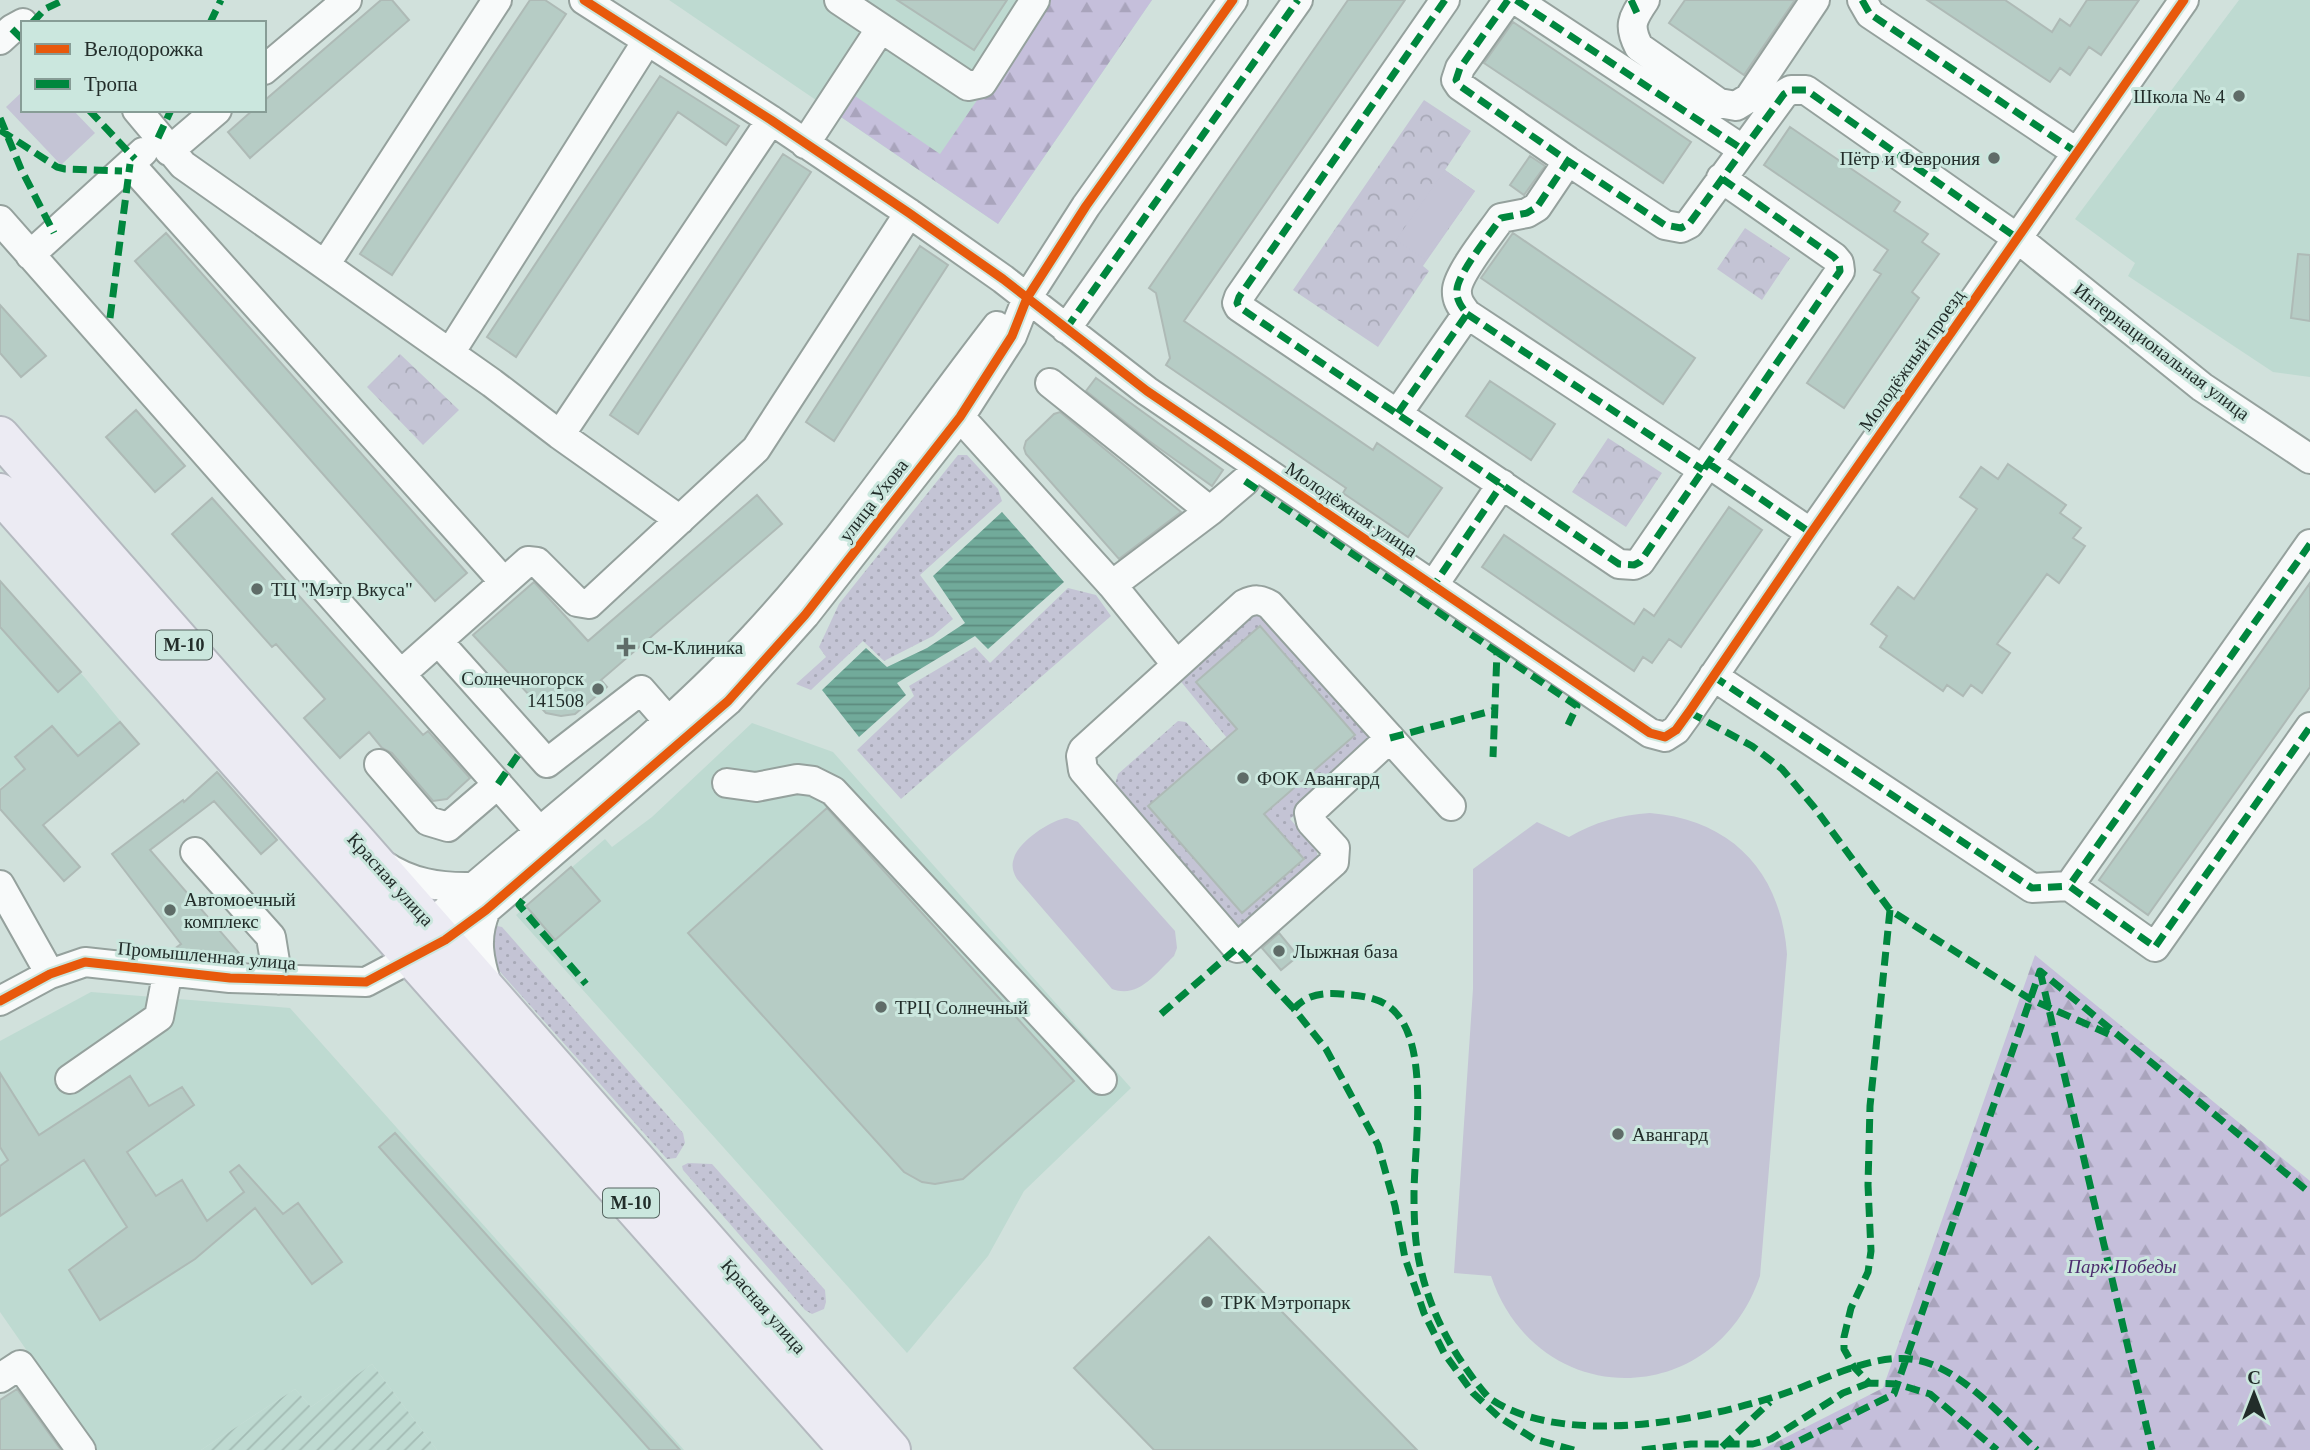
<svg xmlns="http://www.w3.org/2000/svg" width="2310" height="1450" font-family="'Times New Roman',serif">
<style>
.built{fill:#bedad1}
.industrial{fill:url(#industrial-furrows)}
.grass{fill:url(#grass-dots)}
.forest{fill:url(#forest-firs)}
.park{fill:url(#park-crowns)}
.pitch{fill:#c4c4d5}
.water{fill:url(#water-rules)}
.building{fill:#b6ccc5;stroke:#aebab6;stroke-width:2}
.lines{fill:none;stroke-linecap:round;stroke-linejoin:round}
.minor-casing{stroke:#95a19d;stroke-width:32}
.highway-casing{stroke:#b4b9bf;stroke-width:42}
.minor{stroke:#f8fafa;stroke-width:28}
.highway{stroke:#ecebf3;stroke-width:38}
.quiet{stroke:#00873e;stroke-width:7;stroke-dasharray:14 7;stroke-linecap:butt}
.cycleway-casing{stroke:#cbe7de;stroke-width:13}
.cycleway{stroke:#e8590c;stroke-width:9}
.poi-dot{fill:#5f6c68;stroke:#cbe7de;stroke-width:2.5}
.labels{text-anchor:middle;stroke-width:6;stroke-linejoin:round;paint-order:stroke}
.shield{fill:#cbe7de;stroke:#556560;stroke-width:2}
.shield-label{font-size:18px;font-weight:bold;fill:#222d2a}
.poi-label{font-size:19px;fill:#222d2a;stroke:#cbe7de;text-anchor:start}
.street-label{font-size:19px;fill:#222d2a;stroke:#cbe7de}
.park-label{font-size:19px;font-style:italic;fill:#4c2c6e;stroke:#cbe7de}
</style>
<defs>
<pattern id="industrial-furrows" width="10" height="10" patternUnits="userSpaceOnUse" patternTransform="scale(1.75)"><rect width="10" height="10" fill="#bedad1"/><path d="M-1 1l2-2M0 10L10 0M9 11l2-2" fill="none" stroke="#a3bbb4"/></pattern>
<pattern id="grass-dots" width="8" height="8" patternUnits="userSpaceOnUse" patternTransform="scale(1.75)"><rect width="8" height="8" fill="#c4c4d5"/><path d="M2 2h.1M6 6h.1" fill="none" stroke="#a8a9b7" stroke-width="1.8" stroke-linecap="round"/></pattern>
<pattern id="forest-firs" width="22" height="20" patternUnits="userSpaceOnUse" patternTransform="scale(1.75)"><rect width="22" height="20" fill="#c5bfdb"/><path d="M5 1l3.5 6h-7zM16 11l3.5 6h-7z" fill="#a9a4bc"/></pattern>
<pattern id="park-crowns" width="20" height="18" patternUnits="userSpaceOnUse" patternTransform="scale(1.75)"><rect width="20" height="18" fill="#c4c4d5"/><path d="M2 6a3 3 0 1 1 6 0M12 15a3 3 0 1 1 6 0" fill="none" stroke="#a8a9b7"/></pattern>
<pattern id="water-rules" width="6" height="5" patternUnits="userSpaceOnUse" patternTransform="scale(1.75)"><rect width="6" height="5" fill="#71aa9a"/><path d="M0 2.5h6" fill="none" stroke="#5c8b7e"/></pattern>
</defs>
<rect width="100%" height="100%" fill="#d1e1dc"/>
<path class="built" d="M669,0H1152L998,224Z
M2239,0H2310V377L2273,372L2128,276L2135,263L2075,219Z
M0,581L86,679L139,744L60,811L25,769L0,788Z
M752,723L833,752L1131,1088L1024,1191L988,1256L907,1353L516,915L605,839L612,847L652,817Z
M91,992L290,1008L684,1450H437L372,1364L311,1407L295,1389L201,1450H96L0,1312V1041Z"/>
<path class="industrial" d="M372,1364L437,1450H201L295,1389L311,1407Z"/>
<path class="grass" d="M958,455H967L998,489L1002,501L920,575L953,619L933,636L884,661L863,641L811,690L796,684L826,657L819,647L839,604Z
M1068,588L1096,595L1111,616L901,799L857,750L914,696L909,686L975,647L990,663Z
M1259,612L1369,731L1371,739L1369,747L1290,819L1316,848L1318,858L1243,927L1230,925L1114,788L1118,774L1178,721L1186,722L1212,751L1149,806L1242,913L1304,860L1264,814L1355,735L1261,626L1196,682L1237,729L1227,738L1178,678L1245,615Z
M497,926L502,927L683,1133L685,1143L676,1158L667,1159L494,965L492,933Z
M688,1163L712,1164L825,1290L826,1302L824,1309L812,1314L805,1310L683,1170L682,1166Z"/>
<path class="forest" d="M1046,0H1152L998,224L841,117L855,96L940,154Z
M2035,955L2310,1181V1450H1761L1883,1388Z"/>
<path class="park" d="M1424,100L1471,131L1445,170L1475,191L1423,266L1429,271L1378,347L1293,290Z
M1745,228L1790,258L1762,300L1717,269Z
M400,354L459,410L423,445L367,387Z
M1608,438L1662,473L1626,527L1572,492Z"/>
<path class="pitch" d="M23,91V110H73L95,133L61,165L6,107Z
M1445,170L1475,191L1426,260L1396,240Z
M1650,813C1733,820 1781,873 1787,954L1760,1276C1714,1412 1537,1412 1491,1276L1454,1273L1473,989V869L1537,822L1569,837C1595,822 1620,815 1650,813Z
M1067,818L1078,822L1175,931L1177,948L1174,956C1156,973 1139,999 1112,989L1017,879C1013,872 1011,866 1014,858C1018,842 1052,819 1067,818Z"/>
<path class="water" d="M1002,512L1064,582L988,649L975,636L897,683L906,695L859,737L822,690L866,648L887,667L927,648L965,623L933,576Z"/>
<path class="building" d="M381,0H392L409,20L250,158L228,132L253,110H264V101Z
M530,0H545L566,14L392,275L360,254Z
M897,0H1007L974,50Z
M1348,0H1405L1184,321L1373,450L1377,443L1442,488L1408,537L1343,493L1346,488L1166,365L1170,358L1156,293L1149,288Z
M1685,0H1795L1744,75L1669,23Z
M1927,0H2005L2052,32L2060,19L2070,26L2087,0H2139L2101,55L2089,47L2070,75L2060,68L2050,82Z
M1513,22L1691,142L1663,183L1484,63Z
M660,76L739,126L726,145L678,112L516,357L487,337Z
M1790,127L1900,202L1894,211L1928,234L1922,242L1939,254L1912,292L1919,298L1844,408L1807,383L1881,274L1874,270L1888,250L1764,165Z
M783,154L811,172L638,434L610,415Z
M1530,156L1545,166L1524,195L1510,185Z
M166,233L467,573L435,601L135,261Z
M1513,233L1695,358L1663,404L1481,278Z
M920,246L948,265L834,441L806,422Z
M2298,254L2310,255V321L2291,318Z
M0,305L46,356L21,377L0,353Z
M1096,378L1223,470L1212,486L1149,441L1086,391Z
M1490,381L1555,424L1531,460L1466,416Z
M136,410L185,466L155,492L106,437Z
M1060,412L1181,512L1119,559L1026,454L1024,448L1026,441L1054,414Z
M2008,464L2066,505L2060,513L2081,528L2073,538L2085,546L2059,583L2047,574L1997,644L2010,653L1982,693L1971,685L1963,696L1947,685L1943,691L1880,647L1887,636L1871,624L1898,587L1914,599L1977,509L1960,497L1981,467L1998,479Z
M757,495L782,524L601,680L607,687L575,714L561,716L546,713L473,635L534,582L588,641Z
M212,498L423,735L428,731L470,778L447,799L433,801L392,753L382,748L369,732L340,758L304,718L325,699L276,644L272,647L172,534Z
M1729,507L1762,530L1681,647L1669,639L1652,663L1643,657L1634,671L1482,567L1504,535L1634,624L1644,609L1654,616Z
M0,581L81,672L58,692L0,627Z
M2310,583V687L2148,915L2099,880Z
M1260,626L1355,735L1264,814L1304,859L1242,913L1148,806L1237,729L1196,682Z
M120,722L139,744L43,825L80,867L64,881L0,809V790L25,769L15,757L52,726L78,756Z
M217,772L277,840L261,854L214,801L150,850L239,953L229,961L178,956L173,950L181,944L112,854L183,800L184,802Z
M827,808L1074,1081L963,1179L935,1184L922,1182L904,1172L688,933Z
M571,867L600,901L555,940L526,906Z
M1279,933L1298,956L1281,970L1262,948Z
M0,1073L39,1135L130,1076L149,1106L182,1087L194,1105L127,1152L156,1196L182,1180L207,1221L244,1192L230,1172L239,1165L283,1214L298,1203L342,1262L312,1284L255,1208L195,1259L100,1320L69,1270L127,1227L84,1160L0,1216V1166L8,1160L0,1147Z
M395,1133L680,1450H650L379,1147Z
M1209,1237L1417,1450H1154L1074,1368Z
M17,1389L61,1450H0V1400Z"/>
<g class="lines">
<defs>
<path id="minor" d="M584,0L771,120L909,213L1003,279L1147,391L1650,733L1665,737L1676,730L1689,712L1811,533L2184,0
M839,0L968,86L982,83L1035,0
M1445,0L1239,297L1237,303L1239,307L1619,564L1634,565L1640,562L1840,271L1839,263L1834,257L1721,178
M1508,0L1460,68L1456,80L1460,86L1568,161L1665,225L1681,228L1689,224L1784,94L1791,90H1806L2017,238L2202,387L2310,459
M1516,0L1742,149
M1645,0C1632,19 1628,26 1639,47L1719,103L1736,106L1749,98L1815,0
M1862,0L1870,14L2076,152
M0,40L12,29L23,23
M264,70L347,0
M137,110L183,165L492,383L560,435L680,520
M805,144L881,28
M169,151L217,110
M130,164L504,582
M0,220L540,832
M30,255L143,152
M325,265L497,0
M1467,314L1703,470
M1066,329L1298,0
M450,353L647,41
M1050,383L1210,511
M1398,413L1467,314C1461,306 1456,300 1457,289C1459,272 1490,234 1501,218L1527,213L1537,207L1568,161
M960,417L1112,585L1176,664
M560,435L771,120
M1708,463L1811,533
M2310,544L2069,886L2155,947L2310,727
M1112,585L1210,511L1245,481
M1433,586L1502,484
M438,641L547,763L641,690L668,721
M401,674L528,561L537,562L577,602L589,604L756,449L909,213
M1713,676L2032,888L2069,886
M1390,738L1309,813L1311,822L1335,848L1334,862L1237,948L1083,770L1081,756L1083,750L1244,604C1255,599 1260,599 1270,605L1451,806
M379,764L428,821L448,827L498,784
M727,783L756,787L797,779L813,781L833,791L1102,1080
M195,852L271,937L278,980
M382,864C410,883 439,888 473,887
M0,885L50,974
M486,910C474,938 479,960 488,988
M420,942L431,924C538,829 654,744 752,639C843,542 916,430 997,326
M0,1001L50,974L85,962L230,978L366,982L445,940L486,910L728,701L805,615L960,417L1012,336L1027,298L1086,206L1233,0
M70,1079L159,1017L168,970
M0,1378L20,1365L81,1450"/>
<path id="highway" d="M0,436L891,1450
M0,493L849,1450"/>
</defs>
<use href="#minor" class="minor-casing"/>
<use href="#highway" class="highway-casing"/>
<use href="#minor" class="minor"/>
<use href="#highway" class="highway"/>
<path class="quiet" d="M1445,0L1239,297L1237,303L1239,307L1619,564L1634,565L1640,562L1840,271L1839,263L1834,257L1721,178
M1508,0L1460,68L1456,80L1460,86L1568,161L1665,225L1681,228L1689,224L1784,94L1791,90H1806L2017,238
M1516,0L1742,149
M1631,0L1637,13
M1862,0L1870,14L2076,152
M32,23L45,9L64,0
M210,23L221,0
M12,29L23,40
M89,110L135,159
M0,118L21,169L54,233
M0,130L57,167L65,169L122,171
M158,138L171,110
M1467,314L1703,470
M110,318L130,164
M1066,329L1298,0
M1398,413L1467,314C1461,306 1456,300 1457,289C1459,272 1490,234 1501,218L1527,213L1537,207L1568,161
M1708,463L1811,533
M1245,481L1497,652L1493,757
M2310,544L2069,886L2155,947L2310,727
M1430,591L1502,484
M1497,652L1577,706L1568,725
M1713,676L2032,888L2069,886
M1689,712L1752,746L1782,769L1814,807L1890,910L2030,999L2111,1035
M1390,738L1495,710
M498,784L520,752
M523,900L519,905L586,984
M1890,910L1870,1106L1868,1185L1871,1251L1868,1272L1851,1308L1844,1337V1349L1854,1367L1869,1383L1897,1384L1930,1394L1997,1450
M2040,971L2152,1450
M1161,1014L1237,948L1294,1009
M1722,1447L1770,1402
M1574,1450L1534,1439L1499,1417L1473,1393L1444,1353L1424,1313L1405,1258L1395,1206L1378,1145L1326,1049L1294,1009C1308,992 1329,992 1350,995C1367,996 1385,1000 1396,1013C1430,1050 1414,1148 1414,1195C1414,1222 1415,1248 1422,1274C1433,1319 1458,1362 1488,1397C1560,1450 1713,1420 1797,1389C1831,1376 1880,1352 1917,1360C1962,1369 2004,1419 2037,1450
M1642,1450L1691,1444H1753L1771,1439L1843,1393L1869,1383
M1781,1450L1894,1394L2040,971L2310,1193"/>
<defs>
<path id="cycleway" d="M584,0L771,120L909,213L1003,279L1147,391L1650,733L1665,737L1676,730L1689,712L1811,533L2184,0
M0,1001L50,974L85,962L230,978L366,982L445,940L486,910L728,701L805,615L960,417L1012,336L1027,298L1086,206L1233,0"/>
</defs>
<use href="#cycleway" class="cycleway-casing"/>
<use href="#cycleway" class="cycleway"/>
</g>
<g class="poi-dot">
<circle cx="2239" cy="96" r="7"/>
<circle cx="1994" cy="158" r="7"/>
<circle cx="257" cy="589" r="7"/>
<path d="M622.5 636.5h7v7h7v7h-7v7h-7v-7h-7v-7h7z"/>
<circle cx="598" cy="689" r="7"/>
<circle cx="1243" cy="778" r="7"/>
<circle cx="170" cy="910" r="7"/>
<circle cx="1279" cy="951" r="7"/>
<circle cx="881" cy="1007" r="7"/>
<circle cx="1618" cy="1134" r="7"/>
<circle cx="1207" cy="1302" r="7"/>
</g>
<g class="labels">
<g class="shield">
<rect x="156" y="630.5" width="56" height="29" rx="5"/>
<rect x="603" y="1188.5" width="56" height="29" rx="5"/>
</g>
<g class="shield-label">
<text x="184" y="651">М-10</text>
<text x="631" y="1209">М-10</text>
</g>
<g class="poi-label">
<text x="2225" y="103" text-anchor="end">Школа № 4</text>
<text x="1980" y="165" text-anchor="end">Пётр и Феврония</text>
<text x="271" y="596">ТЦ "Мэтр Вкуса"</text>
<text x="642" y="654">См-Клиника</text>
<text x="584" y="685" text-anchor="end">Солнечногорск<tspan x="584" dy="22">141508</tspan></text>
<text x="1257" y="785">ФОК Авангард</text>
<text x="184" y="906">Автомоечный<tspan x="184" dy="22">комплекс</tspan></text>
<text x="1293" y="958">Лыжная база</text>
<text x="895" y="1014">ТРЦ Солнечный</text>
<text x="1632" y="1141">Авангард</text>
<text x="1221" y="1309">ТРК Мэтропарк</text>
</g>
<g class="street-label">
<text transform="translate(2162 351) rotate(37)" y="7">Интернациональная улица</text>
<text transform="translate(1911 360) rotate(-55)" y="7">Молодёжный проезд</text>
<text transform="translate(873 500) rotate(-52)" y="7">улица Ухова</text>
<text transform="translate(1352 509) rotate(34)" y="7">Молодёжная улица</text>
<text transform="translate(391 879) rotate(48)" y="7">Красная улица</text>
<text transform="translate(207 955) rotate(5)" y="7">Промышленная улица</text>
<text transform="translate(764 1306) rotate(49)" y="7">Красная улица</text>
</g>
<g class="park-label">
<text x="2122" y="1273">Парк Победы</text>
</g>
</g>
<rect x="21" y="21" width="245" height="91" fill="#cbe7de" stroke="#879d96" stroke-width="2"/>
<rect x="35" y="44" width="35" height="10" fill="#e8590c" stroke="#879d96" stroke-width="2"/>
<text x="84" y="56" font-size="21" fill="#222d2a">Велодорожка</text>
<rect x="35" y="79" width="35" height="10" fill="#00873e" stroke="#879d96" stroke-width="2"/>
<text x="84" y="91" font-size="21" fill="#222d2a">Тропа</text>
<g transform="translate(2254 1394)" stroke="#cbe7de" stroke-width="5" paint-order="stroke">
<path d="M0-5L12 26L0 18L-12 26Z" fill="#222d2a"/>
<text y="-10" font-size="19" font-weight="bold" text-anchor="middle" fill="#222d2a">С</text>
</g>
</svg>
